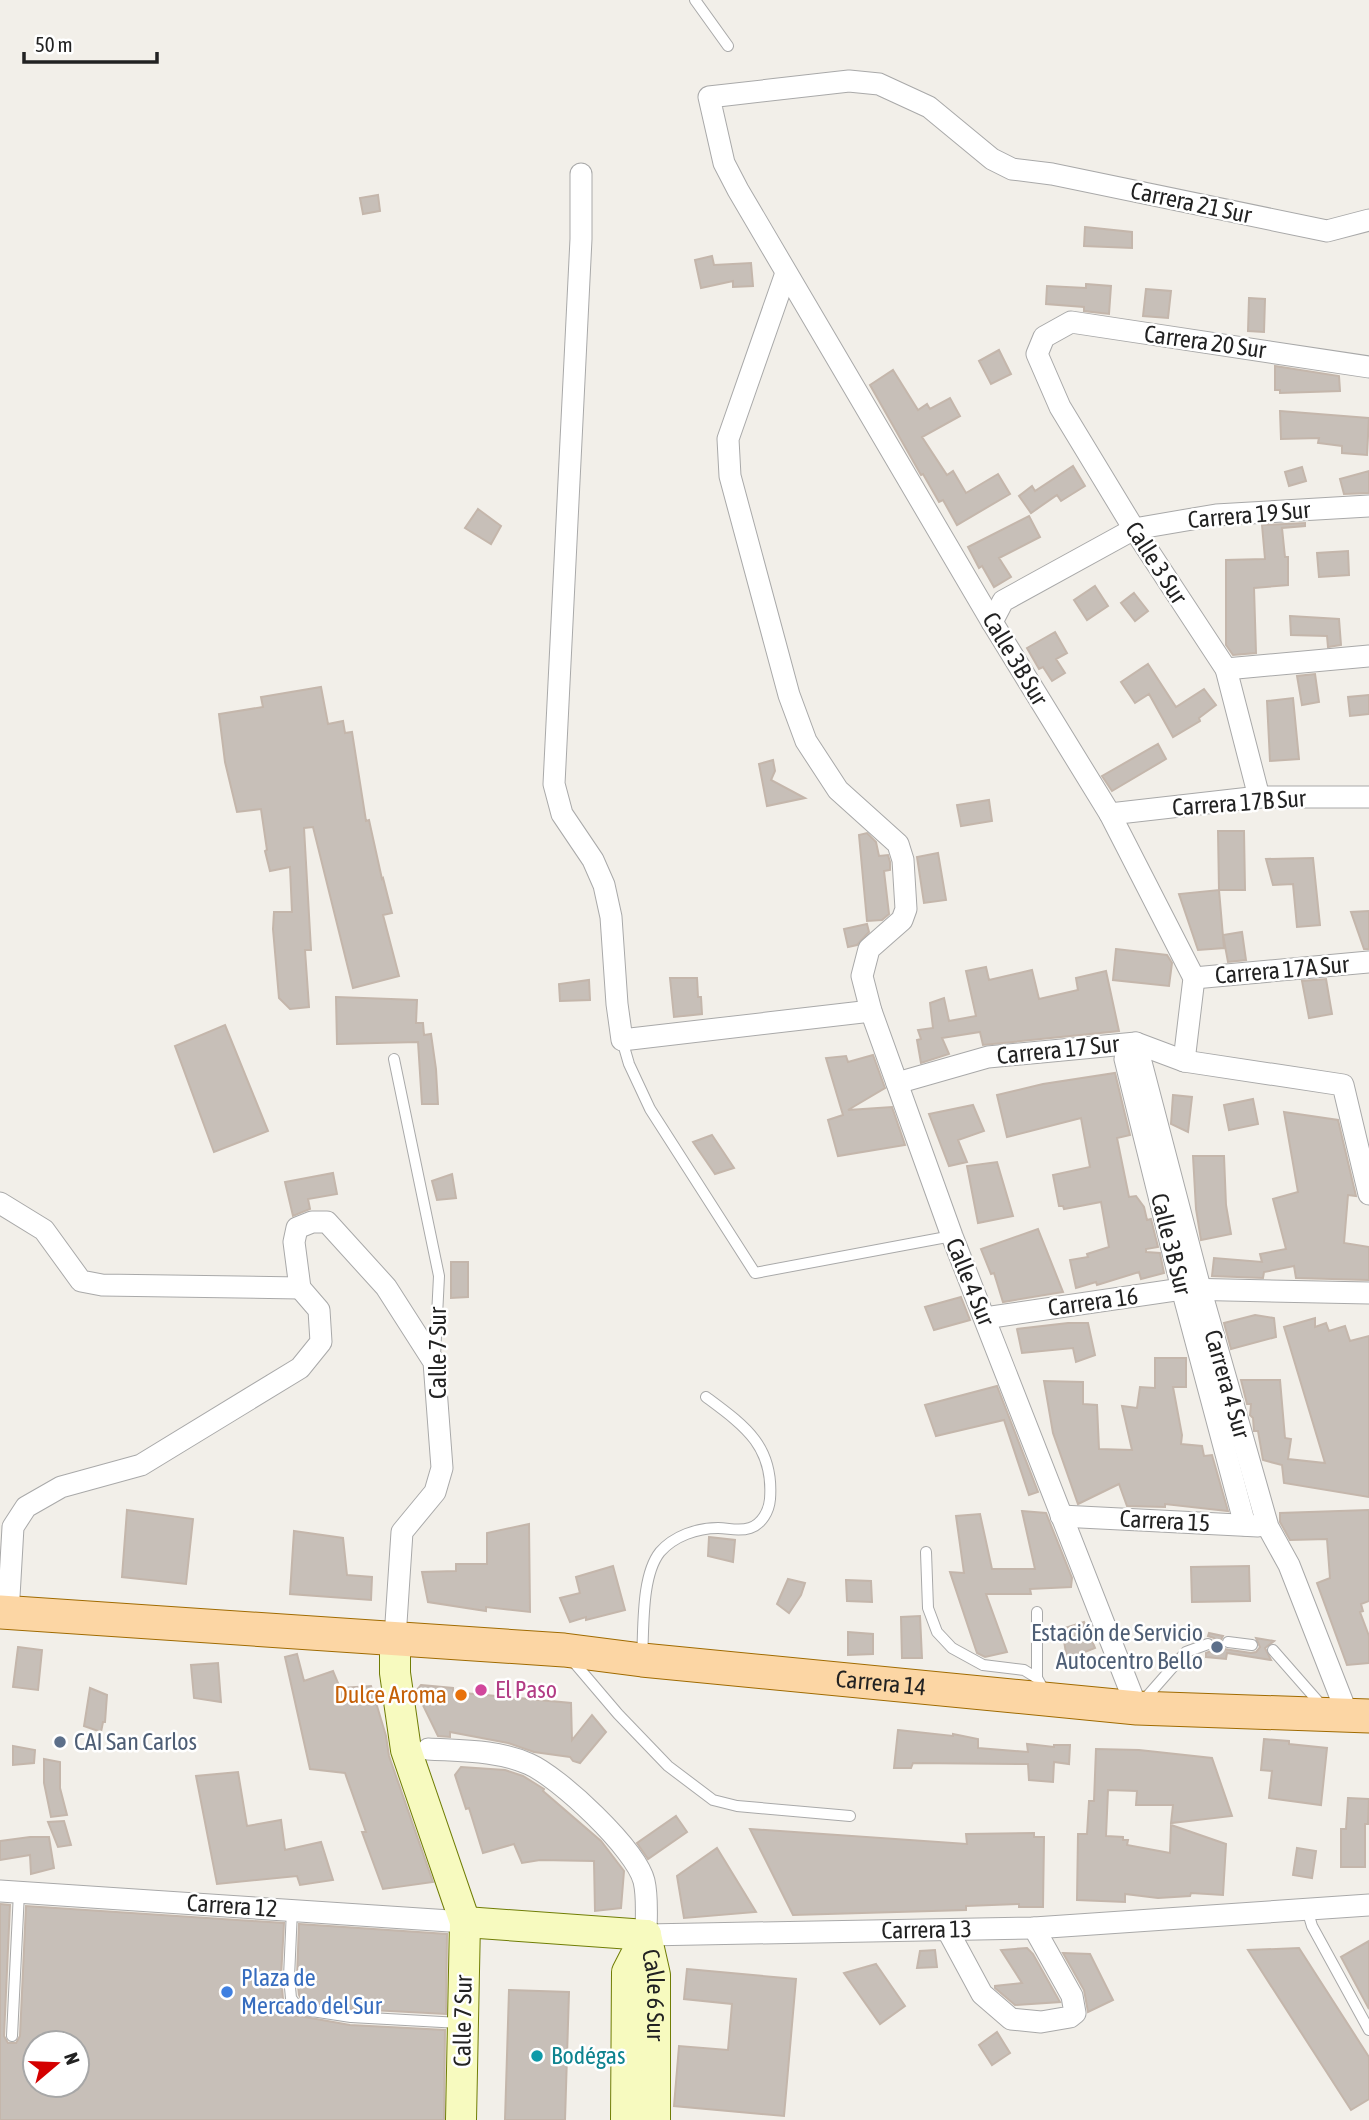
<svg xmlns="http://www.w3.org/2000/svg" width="1369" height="2120" font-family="'Asap Condensed',sans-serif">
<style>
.building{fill:#c7bfb8;stroke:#c4b6ab;stroke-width:2;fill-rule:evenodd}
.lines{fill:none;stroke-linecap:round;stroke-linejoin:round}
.lane-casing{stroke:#a9a9a9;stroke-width:12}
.street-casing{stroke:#a9a9a9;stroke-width:23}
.secondary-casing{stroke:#707d05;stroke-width:32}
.primary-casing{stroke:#a06b00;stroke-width:35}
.lane{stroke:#fff;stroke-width:10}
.street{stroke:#fff;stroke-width:21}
.secondary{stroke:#f7fabf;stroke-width:30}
.primary{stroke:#fcd6a4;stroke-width:33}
.service-dot{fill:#5c6f8a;stroke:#fff;stroke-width:2.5}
.hotel-dot{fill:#d1479c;stroke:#fff;stroke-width:2.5}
.food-dot{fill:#e8710a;stroke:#fff;stroke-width:2.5}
.shop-dot{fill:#3f7fe0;stroke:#fff;stroke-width:2.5}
.culture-dot{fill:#0f9aa8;stroke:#fff;stroke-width:2.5}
.labels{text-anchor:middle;stroke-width:5;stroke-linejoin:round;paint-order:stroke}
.street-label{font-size:24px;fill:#222;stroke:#fff}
.service-label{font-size:24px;fill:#4e5e75;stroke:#fff;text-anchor:end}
.hotel-label{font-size:24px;fill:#b23c85;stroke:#fff;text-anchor:start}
.food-label{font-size:24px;fill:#c56008;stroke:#fff;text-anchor:end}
.shop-label{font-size:24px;fill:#366cbe;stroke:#fff;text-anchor:start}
.culture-label{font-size:24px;fill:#0d838f;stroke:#fff;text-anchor:start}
</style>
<rect width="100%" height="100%" fill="#f2efe9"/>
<path class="building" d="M378,195L380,211L363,214L360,198Z
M1085,227L1132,232V248L1084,246Z
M712,256L714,265L751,263L753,286L733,287V281L701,288L695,260Z
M1086,284L1111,286L1109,314L1084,311V307L1046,304L1047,286L1086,288Z
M1146,289L1171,291L1168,318L1143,316Z
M1249,298L1265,299L1264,332L1248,331Z
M999,350L1011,374L991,384L979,361Z
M1275,366L1339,376L1340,391L1280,393V390H1275Z
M893,370L918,410L927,404L930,409L950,398L960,416L922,437L947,475L953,471L966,493L998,474L1010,494L957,525L943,500L939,502L923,474L921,475L870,385Z
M1280,411L1369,418L1367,455L1342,453V446L1318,443L1319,438L1281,439Z
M1073,466L1085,486L1061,501L1057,495L1031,513L1019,496L1032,486L1035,491Z
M1302,467L1306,481L1289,486L1285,472Z
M1369,471V493L1344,494L1340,479Z
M478,509L501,526L491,544L465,528Z
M1029,516L1040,537L999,558L1011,577L994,587L982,566L979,568L968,547Z
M1305,523V526L1282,528L1285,557H1288V585L1254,588L1256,653L1233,655L1226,645V560L1265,559L1262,525Z
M1348,551L1349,575L1319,577L1317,553Z
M1095,586L1108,606L1087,620L1074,600Z
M1134,593L1148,611L1135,621L1121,603Z
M1290,616L1339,619L1341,645L1328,647L1327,636L1291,635Z
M1055,632L1067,653L1056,659L1065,673L1052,681L1043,667L1039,669L1027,648Z
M1148,664L1176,707L1204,689L1216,705L1199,718L1200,721L1173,737L1149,694L1135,703L1121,682Z
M1315,674L1319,702L1302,705L1297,676Z
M321,687L328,724L343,721L345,733L352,732L366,821L369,820L382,879L383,878L392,913L383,915L399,976L353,988L313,827L304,828L311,950H305L309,1007L290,1009L279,998L273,929L274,912H292L290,867L270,871L265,851L267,850L261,809L237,812L225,762L219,714L263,707L261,697Z
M1369,695V714L1350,716L1348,697Z
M1293,698L1299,759L1270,761L1267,701Z
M1158,744L1166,759L1112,791L1102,776Z
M773,760L775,771L771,780L805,798L767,806L759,764Z
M989,800L992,821L961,826L957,805Z
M1218,831H1244L1245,890H1219Z
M867,833L876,842L879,856L888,855L890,862V870L884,871L889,914L882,920L867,921L859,835Z
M938,853L946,900L924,903L917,857Z
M1313,858L1320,925L1297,927L1293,884L1273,885L1266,859Z
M1219,890L1224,948L1198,950L1179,894Z
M1369,911V949H1364L1351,912Z
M867,924L869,932L857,945L848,947L844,929Z
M1242,932L1246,960L1228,962L1223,935Z
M1116,949L1167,955L1172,963L1169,986L1113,980Z
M986,967L989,980L1032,970L1039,999L1078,990L1076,978L1106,971L1119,1031L983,1045L980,1032L942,1038L949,1054L921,1063L917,1040L921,1039L918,1030L933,1028L930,1003L944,998L949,1021L976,1016L966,971Z
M670,978H697L698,997H701L702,1014L674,1017Z
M1326,979L1332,1014L1309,1018L1302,981Z
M589,980L590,1000L560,1001L559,984Z
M336,997L417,1000L416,1023H423L424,1035L431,1034L436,1069L438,1104H422L418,1042L337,1044Z
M225,1025L268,1131L214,1152L175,1046Z
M873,1055L885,1088L848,1110L892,1107L905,1145L838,1156L828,1120L843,1115L826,1058L846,1056L848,1062Z
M1115,1073L1130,1135L1117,1138L1129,1197L1136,1196L1144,1207L1147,1220L1151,1219L1158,1247L1146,1249V1252L1160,1253L1164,1273L1141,1279L1139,1272L1097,1285L1096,1282L1076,1288L1070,1260L1088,1257L1087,1254L1109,1247L1101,1202L1064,1209L1063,1206H1059L1053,1175L1090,1167L1081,1118L1007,1137L997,1095L1043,1084Z
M1173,1095L1192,1097L1188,1132L1171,1124Z
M1253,1099L1258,1124L1229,1130L1224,1105Z
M973,1105L984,1131L958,1140L967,1162L949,1166L929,1114Z
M1284,1112L1338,1120L1356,1196L1348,1195L1344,1243L1369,1247V1280L1296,1278L1294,1266L1264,1272L1263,1278L1212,1276L1214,1258L1262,1262L1260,1254L1286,1249L1273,1199L1298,1192Z
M712,1135L734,1168L715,1174L693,1142Z
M1193,1156H1224L1226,1205L1231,1234L1201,1240L1196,1209Z
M997,1162L1013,1216L978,1223L967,1166Z
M333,1173L337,1194L308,1199L310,1209L293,1216L285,1182Z
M452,1174L456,1198L437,1200L432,1181Z
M1038,1229L1063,1292L1003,1302L994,1273L991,1274L981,1249Z
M451,1262H468V1297L451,1298Z
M961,1297L970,1320L934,1330L925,1307Z
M1255,1315L1274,1318L1276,1337L1231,1349L1224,1323Z
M1315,1318V1327L1326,1323L1329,1331L1345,1326L1350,1341L1369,1336V1497L1284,1483L1282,1465L1263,1460L1258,1431H1254L1253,1418L1250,1415L1251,1404H1247L1241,1380H1280L1285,1438L1291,1439L1288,1459L1325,1463L1284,1327Z
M1068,1323H1088L1095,1355L1076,1362L1073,1348L1022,1353L1017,1329Z
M1155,1358H1186V1387H1173L1182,1435L1181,1444L1202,1446L1204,1456L1212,1455L1228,1511L1165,1504V1507L1127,1506L1119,1484L1078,1504L1053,1433L1044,1381L1083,1382V1404L1097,1405L1099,1449L1132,1450L1122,1406L1137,1408L1140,1387L1155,1388Z
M997,1386L1038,1492L1029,1495L1004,1420L936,1436L925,1405Z
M127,1510L193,1519L186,1584L122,1577Z
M1369,1510V1601L1361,1604L1363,1611L1360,1612L1369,1636V1663L1347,1665L1317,1583L1330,1578L1327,1539L1290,1540L1280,1522V1513Z
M1022,1511L1046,1513L1072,1578L1071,1587L1030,1589L1031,1594H986L1007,1652L985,1657L977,1653L950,1572L964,1573L956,1516L980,1514L992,1569H1035Z
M529,1524L530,1612L486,1607V1611L428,1602L422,1572L456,1571V1564H487V1533Z
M294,1531L343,1538L347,1575L372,1577L371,1600L290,1594Z
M709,1537L735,1540L733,1562L708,1556Z
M613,1566L625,1610L586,1620V1617L570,1622L560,1598L580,1593L576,1577Z
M1249,1566L1250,1601L1192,1602L1191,1567Z
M788,1579L805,1583L801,1595L789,1613L777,1604Z
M846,1580L871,1581L872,1602L847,1601Z
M920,1616L922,1658H902L901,1617Z
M1084,1622L1095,1648L1067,1659L1062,1629Z
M848,1632L873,1634V1654L848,1655Z
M1209,1633L1223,1636L1220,1642L1224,1649L1251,1653L1256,1652L1260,1647L1256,1638L1274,1641L1265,1648L1271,1660L1227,1653L1226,1659L1206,1657V1653L1214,1650L1216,1645L1214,1638L1208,1636Z
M18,1647L42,1650L38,1690L13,1687Z
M297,1654L304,1681L333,1671L340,1688L371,1686L386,1736L389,1756L433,1882L383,1889L362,1832H366L345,1773L310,1769L285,1657Z
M218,1663L221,1702L194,1698L191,1665Z
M421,1685L453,1688V1692L571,1703L572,1740L592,1715L606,1732L580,1763L573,1761L570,1757L534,1752L508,1743L450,1732V1737L438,1736L416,1691Z
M90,1688L107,1695L105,1722H103L101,1732L84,1726Z
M898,1730L953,1736V1734L978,1739V1748L1028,1752L1027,1744L1054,1747V1745H1070L1069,1764L1054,1762L1053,1782L1029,1780L1028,1764L913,1763L911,1768H894Z
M1264,1739L1289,1741V1744L1327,1748L1321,1805L1269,1798L1272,1771L1261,1770Z
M13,1746L35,1750L34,1763L13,1765Z
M1096,1749L1139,1750L1212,1758L1232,1816L1171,1823L1173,1805H1136L1137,1791L1108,1790L1106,1836L1123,1837V1840H1128L1127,1845L1170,1853L1171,1825L1226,1844L1223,1895L1191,1893L1190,1896L1158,1898L1125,1894V1902L1077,1900L1078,1834H1087L1089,1801H1094Z
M44,1759L60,1762V1788L67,1815L51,1817L44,1783Z
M461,1767L505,1770L523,1776L544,1789L543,1791L601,1841L624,1871L621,1908L595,1911L594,1861L540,1860L522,1863L514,1844L483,1853L469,1808L466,1809L455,1775Z
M238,1772L247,1826L281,1820L285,1850L321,1842L333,1880L300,1885L297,1876L217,1884L196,1776Z
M1348,1798L1369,1799L1368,1824H1365V1867H1341V1829H1346Z
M676,1816L687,1832L648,1859L637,1843Z
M64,1821L71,1845L58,1847L48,1822Z
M750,1829L967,1844L966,1834L1034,1833V1837H1044L1043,1907H1019V1904L966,1906V1910L793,1915Z
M30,1837H49L54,1868L31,1874L30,1855L0,1860V1841Z
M717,1848L756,1912L684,1918L677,1876Z
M1297,1848L1316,1851L1312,1878L1293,1875Z
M0,1904L10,1905L4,2036L8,2043H16L20,2036L26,1906L284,1923L281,1977L283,1999L294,2015L350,2025L445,2030L444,2120H0ZM35,2043H77V2085H35Z
M299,1924L447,1934L446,2014L352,2009L303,2002L299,1995L297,1977Z
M1369,1941V2009L1341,1957Z
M1027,1948L1033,1954L1060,2002L1015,2005L995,1988V1986L1022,1983L1001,1950Z
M1299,1948L1369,2057V2099L1351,2110L1248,1950Z
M935,1950L937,1967L917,1968L920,1951Z
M1063,1953L1090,1954L1113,2000L1088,2012L1084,1990Z
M876,1964L905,2006L880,2024L844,1973Z
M687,1969L796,1979L784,2116L674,2106L679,2046L728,2050L732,2004L684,1999Z
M509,1990L569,1992L565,2120H505Z
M997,2032L1010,2053L992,2065L979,2045Z"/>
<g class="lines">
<defs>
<path id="lane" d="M695,0L728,46
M622,1040L629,1064L650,1109L755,1273L952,1236
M394,1059L439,1276L435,1356
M926,1552L928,1608L937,1632L952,1648L983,1665L1024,1670L1037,1678L1046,1694
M1228,1642L1252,1645
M1273,1650L1323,1707
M642,1657C644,1628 641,1576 660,1552C674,1536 697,1528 718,1528C729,1528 738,1532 750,1528C762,1524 769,1511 770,1499C774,1446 745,1426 706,1397
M572,1660L618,1714L668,1766L713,1800L737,1806L850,1816
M1037,1678V1612
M1143,1701L1186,1652L1208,1644
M1307,1909L1312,1926L1369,2030
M292,1910L289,1977L291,1998L299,2009L351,2017L460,2023
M12,2036L19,1892"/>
<g id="street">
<path d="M581,174V239L554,784L562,814L593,860L604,885L611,917L617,1004L622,1040L871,1011"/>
<path d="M786,273L728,439L730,476L789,695L806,741L838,790L898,844L903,860L906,909L902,920L869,949L862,976L871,1011L952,1236L1137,1708"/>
<path d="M992,622L1003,601L1134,529L1216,515L1369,506"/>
<path d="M1226,669L1369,656"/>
<path d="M1259,797L1226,669L1134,529L1060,407L1037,354L1044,337L1071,322L1369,367"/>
<path d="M1110,814L1259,797H1369"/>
<path d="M1194,978L1369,962"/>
<path d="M1136,1043L1200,1288L1268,1527L1289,1565L1348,1716"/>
<path d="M1125,1059L1182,1289L1245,1525"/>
<path d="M1184,1061L1194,978L1110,814L992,622L738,190L724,163L709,97L849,81L879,84L929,107L992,159L1012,169L1052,174L1327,231L1369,220"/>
<path d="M897,1083L988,1057L1136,1043L1184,1061L1343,1085L1369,1194"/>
<path d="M0,1203L44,1230L81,1281L102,1285L300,1288"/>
<path d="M985,1318L1182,1289L1369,1293"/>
<path d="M1061,1516L1258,1526"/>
<path d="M8,1614L13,1527L26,1507L61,1487L141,1465L300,1368L321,1342L319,1310L300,1288L294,1242L297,1228L312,1222H327L386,1287L434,1362L442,1468L435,1492L402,1532L395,1638"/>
<path id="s1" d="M428,1749C462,1751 497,1750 529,1764C559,1777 636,1849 644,1881C648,1898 646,1919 646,1935L1034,1928L1369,1905"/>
<path d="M0,1891L465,1922"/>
<path d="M948,1931L982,1994L1011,2019L1041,2022L1070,2017L1075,2013L1072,1996L1034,1928"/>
</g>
<g id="secondary">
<path d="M395,1638V1673L406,1750L465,1922L461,2120"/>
<path d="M465,1922L646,1935"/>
<path id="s2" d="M646,1935L655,1975V2120"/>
<path d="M626,2120L627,1972L646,1935"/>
</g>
<g id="primary">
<path id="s3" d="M0,1612L564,1650L642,1660L1137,1708L1369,1716"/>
</g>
</defs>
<use href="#lane" class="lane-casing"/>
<use href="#street" class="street-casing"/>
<use href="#secondary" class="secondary-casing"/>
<use href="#primary" class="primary-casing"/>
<use href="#lane" class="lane"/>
<use href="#street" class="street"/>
<use href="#secondary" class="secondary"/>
<use href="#primary" class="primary"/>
</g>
<g class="service-dot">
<circle cx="1217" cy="1647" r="7"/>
<circle cx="60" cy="1742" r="7"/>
</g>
<circle class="hotel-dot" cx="481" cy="1690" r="7"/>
<circle class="food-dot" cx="461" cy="1695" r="7"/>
<circle class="shop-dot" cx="227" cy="1992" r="7"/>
<circle class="culture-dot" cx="537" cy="2056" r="7"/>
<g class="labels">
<g class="street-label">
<text transform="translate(1191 203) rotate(12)" y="8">Carrera 21 Sur</text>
<text transform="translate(1205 342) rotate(8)" y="8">Carrera 20 Sur</text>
<text transform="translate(1249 515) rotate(-5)" y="8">Carrera 19 Sur</text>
<text transform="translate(1156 563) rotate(57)" y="8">Calle 3 Sur</text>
<text transform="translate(1015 659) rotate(59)" y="8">Calle 3B Sur</text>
<text transform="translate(1239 803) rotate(-4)" y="8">Carrera 17B Sur</text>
<text transform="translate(1282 970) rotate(-5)" y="8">Carrera 17A Sur</text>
<text transform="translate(1058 1050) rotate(-6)" y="8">Carrera 17 Sur</text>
<text transform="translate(1171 1244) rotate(76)" y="8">Calle 3B Sur</text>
<text transform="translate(970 1282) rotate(68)" y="8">Calle 4 Sur</text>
<text transform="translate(1093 1302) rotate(-8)" y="8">Carrera 16</text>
<text transform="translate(438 1353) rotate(-90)" y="8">Calle 7 Sur</text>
<text transform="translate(1227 1384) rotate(74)" y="8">Carrera 4 Sur</text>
<text transform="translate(1165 1521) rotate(3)" y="8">Carrera 15</text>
<text dy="8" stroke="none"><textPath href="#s3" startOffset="884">Carrera 14</textPath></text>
<text transform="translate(232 1906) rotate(4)" y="8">Carrera 12</text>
<text dy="8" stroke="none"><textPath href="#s1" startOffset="604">Carrera 13</textPath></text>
<text dy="8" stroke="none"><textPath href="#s2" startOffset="61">Calle 6 Sur</textPath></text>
<text transform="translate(463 2021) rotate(-89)" y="8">Calle 7 Sur</text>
</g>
<g class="service-label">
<text x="1203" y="1641">Estación de Servicio<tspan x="1203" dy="28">Autocentro Bello</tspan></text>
<text x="74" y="1750" text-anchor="start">CAI San Carlos</text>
</g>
<g class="hotel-label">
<text x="495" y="1698">El Paso</text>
</g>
<g class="food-label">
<text x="447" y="1703">Dulce Aroma</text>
</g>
<g class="shop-label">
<text x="241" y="1986">Plaza de<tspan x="241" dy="28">Mercado del Sur</tspan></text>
</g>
<g class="culture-label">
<text x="551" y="2064">Bodégas</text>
</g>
</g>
<g transform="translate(56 2064) rotate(71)"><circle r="33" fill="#ffffff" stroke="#a7a7a7" stroke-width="2"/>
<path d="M0-5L12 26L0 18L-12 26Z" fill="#d40000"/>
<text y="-10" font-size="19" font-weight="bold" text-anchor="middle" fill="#222222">N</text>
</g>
<path d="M24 52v10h133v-10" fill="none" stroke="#222222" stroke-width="3.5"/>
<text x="35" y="52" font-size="21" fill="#222222" stroke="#ffffff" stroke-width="5" paint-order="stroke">50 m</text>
</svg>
